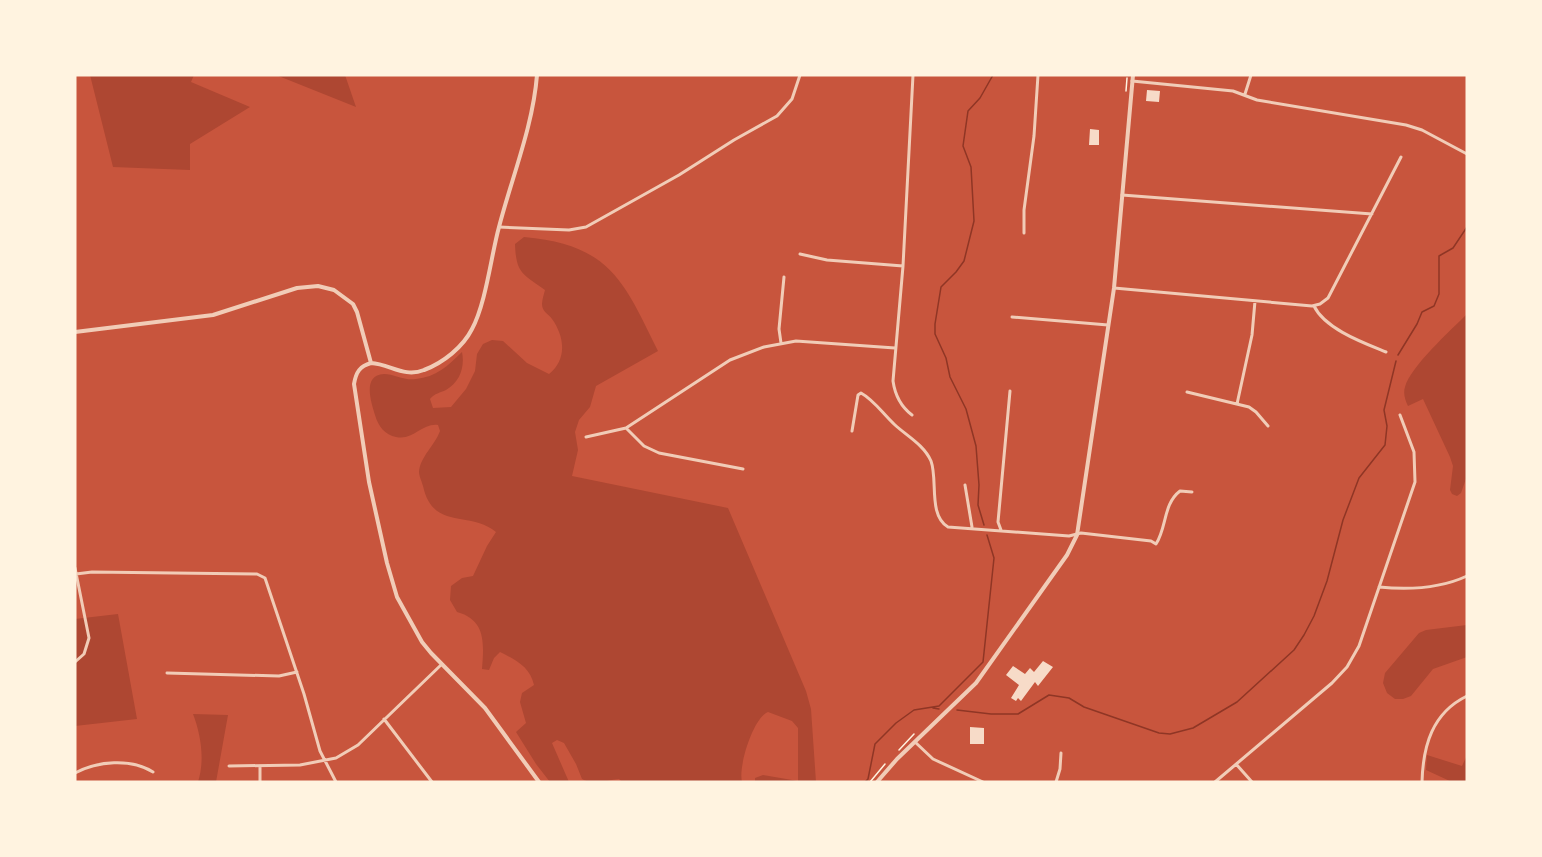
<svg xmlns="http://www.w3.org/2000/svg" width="1542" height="857" font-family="'IBM Plex Serif',serif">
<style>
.green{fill:#ae4732}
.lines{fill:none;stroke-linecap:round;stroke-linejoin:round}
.stream{stroke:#8f3625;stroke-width:1.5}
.building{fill:#f7dbc8}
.path{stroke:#fff3e0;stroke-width:1.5}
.minor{stroke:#f1ccb7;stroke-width:3}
.tertiary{stroke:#f1ccb7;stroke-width:4}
</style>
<rect width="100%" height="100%" fill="#c8553d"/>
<path class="green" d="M90,75H194L191,82L250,107L190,144V170L113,167Z
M276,75H345L356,107Z
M524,237C610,245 623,280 658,351L596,386L590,407L579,420L575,432L578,450L572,476L728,508L806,691L811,709L816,782H755V778L763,775L798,781V728L792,721L768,712C753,718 738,767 742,782H622L619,779C607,780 593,786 582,779L576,764L564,743L557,740L552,743L569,782H550L536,764L516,732L526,723L520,702L522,693L534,685C530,667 516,660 500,652L494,658L489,670L482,669C484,643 486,620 457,612L450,600L451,586L462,578L473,576L487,546L496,532C469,510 433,531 423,486C422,482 419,476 419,472C420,457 435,445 440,431L438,425C422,423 413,441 396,437C385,435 378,426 375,415C371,402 362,375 384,374C394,374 405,381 416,379C436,377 448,366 462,352C465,367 460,382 446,390C440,393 435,393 430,399L433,408L451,407L466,389L475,371L477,354L483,344L492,340L503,341L527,363L549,374C567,360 565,337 552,319C549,314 542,312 542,304C542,300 544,294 545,290C523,274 516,274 515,244Z
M1467,314V476L1461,493L1457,496L1452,494L1450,490L1453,466L1450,457L1423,399L1408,406C1405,400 1403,393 1405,387C1410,367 1451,330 1467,314Z
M118,614L137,719L75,726V619Z
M1467,625V657L1433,669L1411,696L1403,699H1395L1387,693L1383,683L1385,673L1419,633L1426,630Z
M193,714L228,715L216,782H198C205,760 201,735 193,714Z
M1427,755L1462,766L1467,755V782H1452L1426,770Z"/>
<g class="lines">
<path class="stream" d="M1398,355L1417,324L1422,312L1434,306L1439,294V256L1453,248L1467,227
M984,525L978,505L979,485L976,446L966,409L950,377L946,358L935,334V324L941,287L956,272L964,261L974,221L971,167L963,146L968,111L980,98L993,75
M933,708L939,709
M957,710L991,714H1018L1049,695L1069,698L1084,707L1159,733L1170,734L1193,728L1237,702L1294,650L1304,635L1314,616L1327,581L1343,520L1359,478L1385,445L1387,426L1384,410L1396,361
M865,782L868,779L875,744L896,723L914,710L939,706L983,662L994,558L987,535"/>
</g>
<path class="building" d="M1147,90L1160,91L1159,102L1146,101Z
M1090,129L1099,130V145H1089Z
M1043,661L1053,667L1038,686L1035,682L1021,701L1018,698L1016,701L1011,698L1019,685L1006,675L1013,666L1025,674L1030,668L1034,672Z
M970,727L984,728V744H970Z"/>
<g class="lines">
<path class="path" d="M1126,91L1127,78
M899,750L914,734
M870,782L885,764"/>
<path class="minor" d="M1132,81L1233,91L1257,100L1406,125L1422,130L1467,154
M1245,94L1251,75
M1122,195L1372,214
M499,227L569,230L586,227L679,175L734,140L777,116L792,99L800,75
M1024,233V210L1034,136L1038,75
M800,254L827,260L903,266
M1114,288L1312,306L1320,304L1328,298L1401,157
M1314,306C1325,329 1364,343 1386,352
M1012,317L1108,325
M781,343L779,329L784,277
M1187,392L1249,407L1256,412L1268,426
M1237,404L1252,335L1255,301
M912,415C900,406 895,395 893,381L903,266L913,75
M626,428L644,446L659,453L743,469
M852,431L858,395L861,393C874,400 883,414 895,425C907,436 924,445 931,461C938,480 928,515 948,527L1069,536L1081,533L1151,541L1156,544C1167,527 1163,504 1180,491L1192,492
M586,437L626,428L730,360L764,347L796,341L895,348
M965,485L972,527
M1001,530L998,522L1010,391
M75,568L89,638L84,654L75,662
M76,574L92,572L257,574L265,578L304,694L320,751L336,782
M1379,587C1409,590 1439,589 1467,576
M167,673L279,676L297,672
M384,719L432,782
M915,742L933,759L983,782
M1236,764L1252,782
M229,766L300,765L336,758L358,745L442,664
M260,766V782
M75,773C97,761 131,758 153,772
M1056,782L1060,769L1061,753
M1215,782L1332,683L1347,667L1359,646L1415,482L1414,452L1400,415
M1422,782C1423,746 1432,713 1467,696"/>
<path class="tertiary" d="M537,75C533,126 512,177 499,227C491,256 486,303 472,329C463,347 443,363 424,370C404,378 390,364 371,363C360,366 356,372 354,384L369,482L387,563L397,597L422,642L431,653L485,708L539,782
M75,332L213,315L297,288L318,286L334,290L353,304L357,312L371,363
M877,782L897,759L976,683L1067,555L1077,535L1114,288L1133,75"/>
</g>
<rect width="1542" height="857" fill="none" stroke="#fff3e0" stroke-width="153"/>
</svg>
